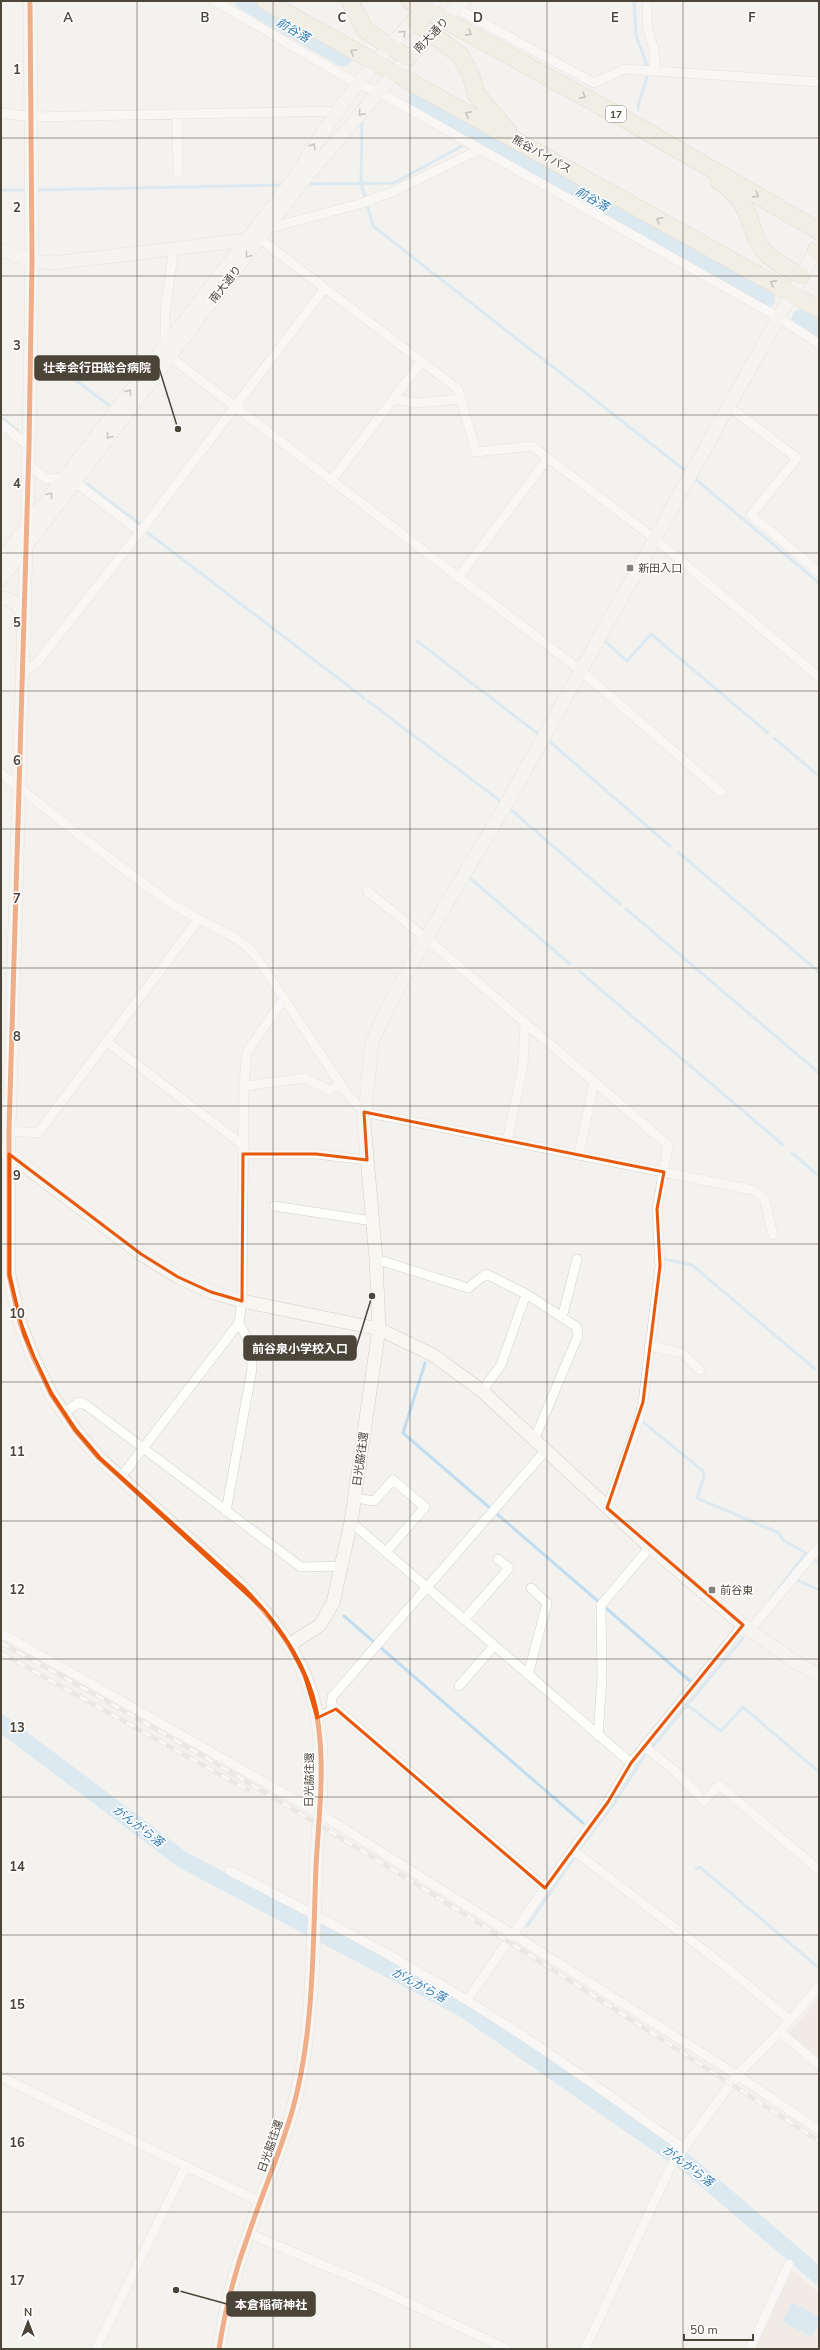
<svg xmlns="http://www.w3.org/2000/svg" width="820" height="2350" font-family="'Nunito Sans','Noto Sans JP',sans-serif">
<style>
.education{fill:#eae5da}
.water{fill:#c0ddf1}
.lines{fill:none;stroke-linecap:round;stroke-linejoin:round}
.stream{stroke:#c0ddf1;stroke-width:3}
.river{stroke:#c0ddf1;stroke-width:17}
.street-casing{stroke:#d2d0cb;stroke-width:10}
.secondary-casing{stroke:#d3cfc5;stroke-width:14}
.highway-casing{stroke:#ccbfa9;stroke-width:18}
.street{stroke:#fdfdfc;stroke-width:9}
.secondary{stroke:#f7f6f1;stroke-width:13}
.highway{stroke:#ede8db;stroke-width:17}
.rail-casing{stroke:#dbdbda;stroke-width:4.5}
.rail{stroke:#fff;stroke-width:3;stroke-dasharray:9;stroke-linecap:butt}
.cycleway-casing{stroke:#fff;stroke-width:8}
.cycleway{stroke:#e8590c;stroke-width:5}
.oneway{stroke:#98948c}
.oneway2{stroke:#948e82}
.marked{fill:none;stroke:#e8590c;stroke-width:3;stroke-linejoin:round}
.grid{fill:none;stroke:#4b4439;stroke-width:1;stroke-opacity:0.55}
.poi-dot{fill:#868178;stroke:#fff;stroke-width:1.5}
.labels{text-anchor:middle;stroke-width:3;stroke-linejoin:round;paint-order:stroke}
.shield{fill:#fff;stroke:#817c74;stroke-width:1}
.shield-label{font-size:10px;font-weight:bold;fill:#4b4439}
.street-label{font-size:11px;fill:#4b4439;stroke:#fff}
.poi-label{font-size:11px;fill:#4b4439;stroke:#fff;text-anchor:start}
.water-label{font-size:12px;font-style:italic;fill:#2e7ab2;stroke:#fff}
.grid-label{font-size:13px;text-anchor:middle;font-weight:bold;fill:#4b4439;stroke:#fff;stroke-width:3;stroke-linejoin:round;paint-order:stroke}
.leader{fill:none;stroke:#4b4439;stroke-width:1.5}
.callout-dot{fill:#4b4439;stroke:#fff;stroke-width:1.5}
.callout{fill:#4b4439;stroke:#4b4439;stroke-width:1.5}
.callout-label{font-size:12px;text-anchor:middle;font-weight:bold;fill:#fff}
</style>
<rect width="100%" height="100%" fill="#f4f2ee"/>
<path class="education" d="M819,1998V2058L789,2033Z
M794,2271L819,2293V2349H754L788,2273Z"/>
<path class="water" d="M792,2303L819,2316V2323L812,2337L782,2322Z"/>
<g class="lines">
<path class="stream" d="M634,1L636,36L647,65
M638,110C638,97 647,86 647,73
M362,118L361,183L373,226L687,472
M305,184L394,183L462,146
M1,190H27
M35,190L283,185
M640,216V227
M43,356L109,405
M1,418L17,430
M693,477L819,583
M87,484L140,524
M148,533L364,698
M417,641L537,733
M605,641L627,661L651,634L768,733
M368,701L499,800
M774,738L819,776
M549,741L670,846
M510,809L620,904
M678,852L819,972
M470,878L570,964
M626,909L819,1073
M579,971L783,1145
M792,1153L819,1176
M664,1259L692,1265L815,1369
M425,1363L403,1433L490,1508
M643,1422L703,1471L704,1476L697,1498L779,1533L783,1540L806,1553L770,1600
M497,1514L599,1602
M814,1560L819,1564
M797,1580L819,1590
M607,1609L690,1681
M344,1616L375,1643
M380,1647L583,1823
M686,1704L721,1731L743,1707L819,1772
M653,1746L743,1638
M580,1848L615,1802L646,1753
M696,1869L700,1867L819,1968
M527,1926L574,1858"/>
<path class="river" d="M243,1L343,58
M417,100L767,299
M800,318L819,329
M1,1723L183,1860L464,2009L690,2166L819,2276"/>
<defs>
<path id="street" d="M215,1L358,84L379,92L778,317L819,344
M647,1V26L654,49L655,69
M456,8L594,83L625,69L819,82
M1,113L32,117L339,111
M177,115L178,173
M266,229L359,204L392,192L479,150
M254,240L260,239L458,389L476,452L532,446L654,538L819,677
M170,339L165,334V311L174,248
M165,353L580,670L721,792
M394,399L417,403L461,399
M729,407L797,458L751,515L819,572
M1,424L29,446
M29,466L47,479L63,478
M74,481L140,532
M331,481L422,361
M458,578L548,458
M24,671L35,665L140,532L325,288
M1,773C56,816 110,861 168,901C195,920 229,930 253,952L347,1094L364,1112L753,1190L764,1198L773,1235
M367,891L426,938L668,1145L657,1209L660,1266L643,1402L638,1423L607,1508
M107,1042L243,1145
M244,1086L305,1078L329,1090L341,1084
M9,1131L38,1133L198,920
M507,1141L523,1066L525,1022
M243,1154H316L367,1160
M579,1155L594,1082
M274,1206L373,1221
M376,1259L468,1288L486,1274L526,1294L577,1327L578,1336L534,1440
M562,1318L577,1259
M649,1346L682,1353L700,1370
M482,1391L501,1365L526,1294
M64,1413L79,1402L86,1405L301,1567L343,1566
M121,1477L239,1323L242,1301L244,1083L247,1052L284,998
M355,1498L374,1501L393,1480L425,1507L386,1552
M226,1511L252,1369L251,1346L239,1323
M351,1522L631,1763
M464,1620L509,1568L498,1559
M750,1630L819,1547
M1,1633L319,1813L737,2075L819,2130
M528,1675L547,1603L531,1588
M459,1686L494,1646
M332,1705L545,1888
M317,1718L331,1711L332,1697L545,1451
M598,1736L602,1678L601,1605L650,1547
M644,1746L675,1771L704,1801L719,1785L819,1870
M573,1850L726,1967L790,2020
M230,1871C310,1912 391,1954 468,2001C542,2046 612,2097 683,2148
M467,2000L545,1888L608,1802L631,1763L743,1625
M780,2032L819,2065
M1,2077L260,2202
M248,2233L368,2284L507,2349
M96,2349L186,2166
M585,2349L671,2166L737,2075L780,2032L819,1986
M750,2349L789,2264"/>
<path id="secondary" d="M30,1L32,261L29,446L9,1131V1275L20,1323L33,1357L51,1394L75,1430L99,1458L243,1588C273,1619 299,1653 312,1695C328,1749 319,1811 316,1866C313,1944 314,2033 293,2108C281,2151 263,2191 249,2233C235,2270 225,2310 219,2349
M1,250L32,261L54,263L247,240
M1,560L295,177C333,113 379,50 435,1
M1,579L302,182L394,74L463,1
M1,598C14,598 20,608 25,618
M4,1150L141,1254L178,1277L211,1292L242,1301L379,1329L433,1355L482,1391L650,1547L743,1625L795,1662L819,1675
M289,1645L320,1625L333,1603L351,1522L379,1329L376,1259L364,1123L372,1042L387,1009L426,938L504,808L819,245"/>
<path id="highway" d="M265,1L819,309
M350,1L365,30L408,58
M410,1L637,126L819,231
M414,21L460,55L471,75L476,94L508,131
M719,181C730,189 742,200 747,213C753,226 755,242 765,252C775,263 789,269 801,276
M816,250L819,252"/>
</defs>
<use href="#street" class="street-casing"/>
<use href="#secondary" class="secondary-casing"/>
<use href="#highway" class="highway-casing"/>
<use href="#street" class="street"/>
<use href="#secondary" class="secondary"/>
<use href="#highway" class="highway"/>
<defs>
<path id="rail" d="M1,1643C282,1794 551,1967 819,2141
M1,1653L248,1790"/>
</defs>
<use href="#rail" class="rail-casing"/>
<use href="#rail" class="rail"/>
<defs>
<path id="cycleway" d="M30,1L32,261L29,446L9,1131V1275L20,1323L33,1357L51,1394L75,1430L99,1458L243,1588C273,1619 299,1653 312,1695C328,1749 319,1811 316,1866C313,1944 314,2033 293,2108C281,2151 263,2191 249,2233C235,2270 225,2310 219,2349"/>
</defs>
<use href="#cycleway" class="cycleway-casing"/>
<use href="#cycleway" class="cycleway"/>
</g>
<defs><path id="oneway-chevron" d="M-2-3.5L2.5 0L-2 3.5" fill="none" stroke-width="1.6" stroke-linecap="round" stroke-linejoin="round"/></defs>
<g class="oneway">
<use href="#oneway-chevron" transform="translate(403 33) rotate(-47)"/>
<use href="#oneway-chevron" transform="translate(361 113) rotate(131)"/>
<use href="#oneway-chevron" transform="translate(313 146) rotate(-57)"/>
<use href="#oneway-chevron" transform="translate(248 255) rotate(128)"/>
<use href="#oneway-chevron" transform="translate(129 392) rotate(-52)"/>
<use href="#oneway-chevron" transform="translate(109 436) rotate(128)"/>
<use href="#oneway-chevron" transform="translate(50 495) rotate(-52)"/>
</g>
<g class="oneway2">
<use href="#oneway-chevron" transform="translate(469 33) rotate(29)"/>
<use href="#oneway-chevron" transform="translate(353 52) rotate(-151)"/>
<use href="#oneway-chevron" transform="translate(583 96) rotate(29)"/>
<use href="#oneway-chevron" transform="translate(468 114) rotate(-152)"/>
<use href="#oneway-chevron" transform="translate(756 195) rotate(30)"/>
<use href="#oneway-chevron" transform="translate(659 220) rotate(-151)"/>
<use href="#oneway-chevron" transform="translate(773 283) rotate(-151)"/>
</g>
<path d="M0 0H820V2350H0ZM364,1112L664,1172L657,1209L660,1266L643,1402L607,1508L743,1625L631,1763L608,1802L545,1888L336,1709L317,1718L304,1674L289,1645L265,1611L99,1458L75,1430L51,1394L24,1335L9,1275V1154L141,1254L178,1277L211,1292L242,1301L243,1154H316L367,1160Z" fill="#f4f2ee" fill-opacity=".55" fill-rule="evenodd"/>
<path class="marked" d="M364,1112L664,1172L657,1209L660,1266L643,1402L607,1508L743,1625L631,1763L608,1802L545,1888L336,1709L317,1718L304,1674L289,1645L265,1611L99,1458L75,1430L51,1394L24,1335L9,1275V1154L141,1254L178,1277L211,1292L242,1301L243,1154H316L367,1160Z"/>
<path class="grid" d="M137,1V2349M273,1V2349M410,1V2349M547,1V2349M683,1V2349M1,138H819M1,276H819M1,415H819M1,553H819M1,691H819M1,829H819M1,968H819M1,1106H819M1,1244H819M1,1382H819M1,1521H819M1,1659H819M1,1797H819M1,1935H819M1,2074H819M1,2212H819"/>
<g class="poi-dot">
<rect x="626" y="564" width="8" height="8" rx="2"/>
<rect x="708" y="1586" width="8" height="8" rx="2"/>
</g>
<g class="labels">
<rect class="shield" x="606" y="106" width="20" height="16" rx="3"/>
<g class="shield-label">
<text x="616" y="118">17</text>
</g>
<g class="street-label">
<text transform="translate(431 35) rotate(-46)" y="4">南大通り</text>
<text transform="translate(542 154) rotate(29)" y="4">熊谷バイパス</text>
<text transform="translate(225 284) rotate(-52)" y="4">南大通り</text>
<text transform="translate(360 1459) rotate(-82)" y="4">日光脇往還</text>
<text transform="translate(309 1780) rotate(-89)" y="4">日光脇往還</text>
<text transform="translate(270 2146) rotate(-71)" y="4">日光脇往還</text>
</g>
<g class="poi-label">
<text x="638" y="572">新田入口</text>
<text x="720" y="1594">前谷東</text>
</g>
<g class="water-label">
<text transform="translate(293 30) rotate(30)" y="4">前谷落</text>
<text transform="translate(592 199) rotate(30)" y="4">前谷落</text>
<text transform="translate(138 1826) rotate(37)" y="4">がんがら落</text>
<text transform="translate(419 1985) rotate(28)" y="4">がんがら落</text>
<text transform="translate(688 2166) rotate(37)" y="4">がんがら落</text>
</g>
</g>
<g class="grid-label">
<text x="68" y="22">A</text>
<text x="205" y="22">B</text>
<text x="342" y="22">C</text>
<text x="478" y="22">D</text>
<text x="615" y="22">E</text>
<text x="752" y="22">F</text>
<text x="17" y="74">1</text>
<text x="17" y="212">2</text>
<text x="17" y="350">3</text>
<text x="17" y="488">4</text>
<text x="17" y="627">5</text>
<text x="17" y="765">6</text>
<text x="17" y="903">7</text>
<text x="17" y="1041">8</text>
<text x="17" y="1180">9</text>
<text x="17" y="1318">10</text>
<text x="17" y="1456">11</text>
<text x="17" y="1594">12</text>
<text x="17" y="1732">13</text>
<text x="17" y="1871">14</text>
<text x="17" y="2009">15</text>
<text x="17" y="2147">16</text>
<text x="17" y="2285">17</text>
</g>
<path class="leader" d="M178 429L159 368M372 1296L356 1348M176 2290L227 2304"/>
<g class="callout-dot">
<circle cx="178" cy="429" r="4"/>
<circle cx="372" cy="1296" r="4"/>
<circle cx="176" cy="2290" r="4"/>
</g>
<g class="callout">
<rect x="35" y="356" width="124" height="24" rx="4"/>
<rect x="244" y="1336" width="112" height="24" rx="4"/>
<rect x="227" y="2292" width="88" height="24" rx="4"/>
</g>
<g class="callout-label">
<text x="97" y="372">壮幸会行田総合病院</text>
<text x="300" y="1353">前谷泉小学校入口</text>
<text x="271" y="2309">本倉稲荷神社</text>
</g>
<rect width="820" height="2350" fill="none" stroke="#4b4439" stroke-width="4"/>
<g transform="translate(28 2322)" stroke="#ffffff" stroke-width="3" paint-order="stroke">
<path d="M0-3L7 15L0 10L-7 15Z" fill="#4b4439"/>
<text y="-6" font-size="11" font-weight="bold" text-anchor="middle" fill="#4b4439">N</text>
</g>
<path d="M684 2334v6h69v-6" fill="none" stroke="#4b4439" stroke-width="2"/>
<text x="690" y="2334" font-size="12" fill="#4b4439" stroke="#ffffff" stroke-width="3" paint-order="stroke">50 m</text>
</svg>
